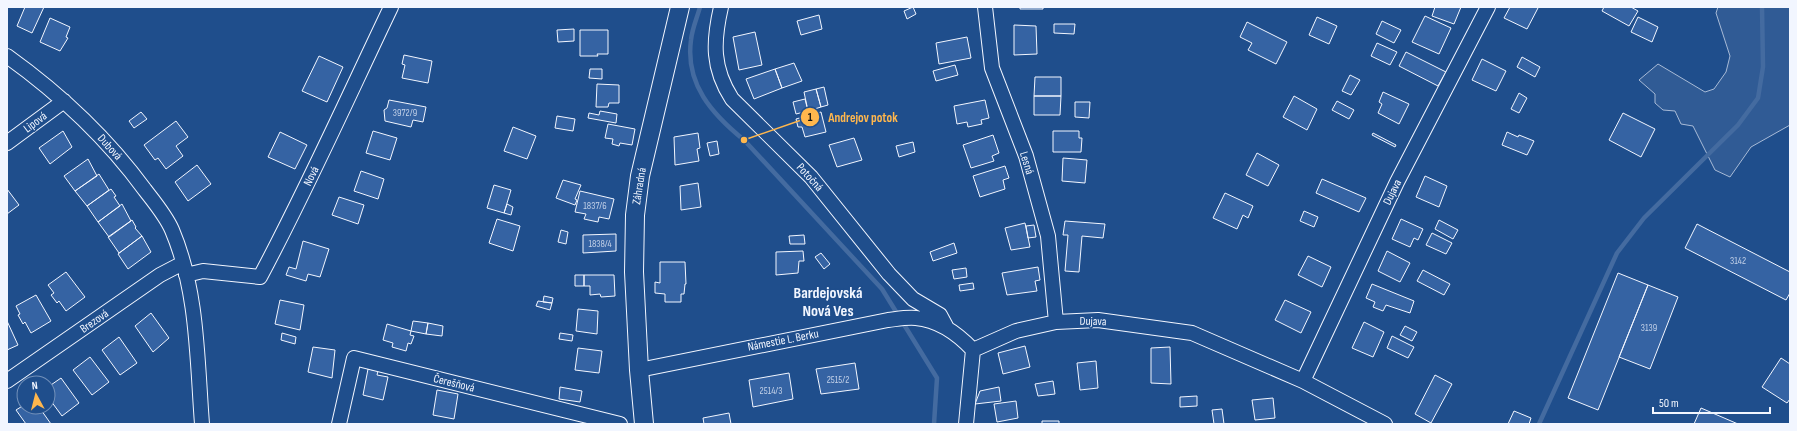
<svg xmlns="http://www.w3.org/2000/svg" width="1797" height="431" font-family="'Sofia Sans Condensed',sans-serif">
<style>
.built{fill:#305b95;stroke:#a8bbd7}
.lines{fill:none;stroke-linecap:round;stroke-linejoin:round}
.stream{stroke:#446ba0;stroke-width:4.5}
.building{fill:#3563a3;stroke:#f2f6ff}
.minor-casing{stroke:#f2f6ff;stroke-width:16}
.tertiary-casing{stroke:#f2f6ff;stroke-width:20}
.minor{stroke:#1f4e8c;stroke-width:14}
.tertiary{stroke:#1f4e8c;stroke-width:18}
.labels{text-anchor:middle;stroke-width:3;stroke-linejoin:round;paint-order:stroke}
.number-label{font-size:10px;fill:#c3d1e8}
.street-label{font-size:12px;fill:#f2f6ff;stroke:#1f4e8c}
.district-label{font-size:16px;font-weight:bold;fill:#f2f6ff;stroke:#1f4e8c}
.leader{fill:none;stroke:#ffb74d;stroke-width:1.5}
.callout-dot{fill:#ffb74d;stroke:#1f4e8c;stroke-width:1.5}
.mark-label{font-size:12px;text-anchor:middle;font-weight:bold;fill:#111}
.callout-label{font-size:13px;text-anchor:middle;font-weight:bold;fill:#ffb74d;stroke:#1f4e8c;stroke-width:3;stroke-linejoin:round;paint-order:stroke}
</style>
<rect width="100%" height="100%" fill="#1f4e8c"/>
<path class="built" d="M1718,7H1790V125L1751,147L1730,177L1715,170L1693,126L1681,124L1675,111L1663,110L1655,103V94L1639,80L1658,64L1705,92L1714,89L1726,72L1730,56L1716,13Z"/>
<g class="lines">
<path class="stream" d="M700,7C697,18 692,29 691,40C685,84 712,114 744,140L882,289L937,378L934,424
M1539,424L1617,253L1644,218L1738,125L1758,98L1763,67L1762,7"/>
</g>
<path class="building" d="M25,7H44L32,33L17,26Z
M913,7L916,14L907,19L904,11Z
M1020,7H1043V9H1020Z
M1435,7H1461L1454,24L1432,16Z
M1510,7H1536L1538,8L1527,29L1504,18Z
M1604,7H1631L1638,11L1629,26L1602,11Z
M819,15L822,29L801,35L797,21Z
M1425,16L1451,28L1439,54L1412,42Z
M1317,17L1337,26L1329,44L1309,35Z
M1638,17L1658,27L1652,42L1631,32Z
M50,18L70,27L66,37L68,38L60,51L40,42Z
M1382,21L1401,30L1394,43L1376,34Z
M1247,22L1287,42L1276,64L1248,50L1252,43L1240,37Z
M1054,24H1075L1074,34L1054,33Z
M1014,25L1036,26L1037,54L1014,55Z
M574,29V41L558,42L557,30Z
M580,30H608V54H597L598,56H580Z
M755,32L762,65L739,70L733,37Z
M967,37L971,58L939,64L936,43Z
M1377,43L1397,52L1390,65L1371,56Z
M1406,52L1446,72L1438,86L1399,66Z
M404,55L432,61L428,83L402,78L405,65L402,64Z
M319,56L343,67L327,102L302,91Z
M1522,57L1540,67L1535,77L1517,67Z
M1482,59L1506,71L1496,91L1472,80Z
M794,63L802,81L782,88L775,69Z
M955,65L958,75L936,81L933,71Z
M590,69H602V79L589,78Z
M775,69L782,88L754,99L746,79Z
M1350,75L1360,80L1351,95L1342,91Z
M1035,77H1061V96H1034Z
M597,84L619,85V103H609L608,107H596Z
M824,87L828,105L821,107L816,89Z
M816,89L821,107L808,111L804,92Z
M1383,92L1409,104L1399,124L1378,113L1382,104L1379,102Z
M1519,93L1527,98L1519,113L1511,109Z
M1034,96H1061L1060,115H1034Z
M1294,96L1317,109L1307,130L1283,117Z
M805,99L808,111L796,114L793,102Z
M389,100L426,107L423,122L413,120L411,127L385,121L384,110L387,108Z
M985,100L989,118L981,120L982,124L968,127L967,122L957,124L954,106Z
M1337,101L1354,110L1349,119L1332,110Z
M1075,102H1090L1089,118L1075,117Z
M600,111L617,114L616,123L588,118L589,113L599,115Z
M141,112L147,119L134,128L129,121Z
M821,112L826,132L805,137L802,127H798L796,119Z
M1623,113L1655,129L1641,157L1609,140Z
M557,116L575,119L573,131L555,128Z
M176,121L188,137L176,146L183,156L166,169L158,158L155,160L144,145Z
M608,124L635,129L632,145L620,143L619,146L612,144L613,139L605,138Z
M513,127L536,136L527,159L504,151Z
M63,131L72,147L50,164L39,148Z
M373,131L397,138L390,160L366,153Z
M1053,131H1079V138H1082L1081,152H1053Z
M280,132L307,145L295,169L268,157Z
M1507,132L1518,137L1519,135L1534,141L1527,155L1502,145Z
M698,133L700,148L697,149L699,161L675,165L674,137Z
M1373,133L1396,145L1395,147L1372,135Z
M993,135L999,153L992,156L994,161L971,168L963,145Z
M854,138L862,160L837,167L829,145Z
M717,141L719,154L710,156L707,143Z
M913,142L915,152L899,157L896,146Z
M1257,153L1279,165L1268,186L1246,175Z
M1063,158L1087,160L1085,183L1062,181Z
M88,159L97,176L75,191L64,176Z
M197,165L211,184L188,201L175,182Z
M1005,166L1009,178L1003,180L1005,189L980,197L973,176Z
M361,171L384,179L378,199L354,191Z
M99,174L109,190L87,206L75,191Z
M1425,176L1447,186L1439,207L1416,197Z
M1322,179L1366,198L1359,212L1316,193Z
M563,180L581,185L575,199L577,200L575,205L556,198Z
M698,183L701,207L681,210L680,186Z
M494,185L511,190L504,213L487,208Z
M7,189L19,205L7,214Z
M111,189L116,196L114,197L120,206L98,222L87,206Z
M580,191L614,199L609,219L599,217L598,222L584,219L586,214L575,212Z
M1225,193L1253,206L1248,218L1243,215L1237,229L1213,218Z
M339,197L364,205L358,224L332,215Z
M122,204L131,221L109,237L98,222Z
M507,204L513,207L511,215L504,213Z
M1304,211L1318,217L1314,227L1300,221Z
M497,219L520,226L513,251L489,243Z
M1401,219L1423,229L1418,240L1414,238L1410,247L1392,239Z
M132,220L136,227L135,228L142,236L119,253L108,237Z
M1439,220L1458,230L1453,239L1435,229Z
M1065,221L1105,224L1103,238L1082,236L1079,272L1065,271L1068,235H1063Z
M1025,223L1030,247L1011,250L1005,228Z
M1697,224L1790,272V293L1786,300L1685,248Z
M1034,225L1036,237L1028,238L1026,226Z
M561,230L568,232L566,244L558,242Z
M1432,233L1452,243L1446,254L1426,245Z
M616,234V251L583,253V235Z
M804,235L805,244H790L789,236Z
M142,236L151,252L128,269L118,254Z
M303,241L329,249L320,277L308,274L306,281L286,275L289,267L296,269Z
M954,243L957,253L933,261L930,252Z
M803,251L804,261H799L798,273L776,275V252Z
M1387,251L1410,263L1400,282L1378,271Z
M821,253L830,264L824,269L815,257Z
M1308,256L1331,267L1322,287L1298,275Z
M660,262H685L686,284H685L684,294H681V302H665V294L655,293V282L660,283Z
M1038,267L1040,280L1035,281L1037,291L1007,295L1002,273Z
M966,268L967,277L954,279L952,270Z
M1423,270L1450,284L1444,295L1417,281Z
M66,272L85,297L66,311L59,301L57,303L51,295L54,293L48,285Z
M1618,273L1648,285L1598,410L1568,398Z
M575,275H584V286H575Z
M584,275H614L615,296L601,297L600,294L590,295V286H584Z
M973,283L974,289L960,291L959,285Z
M1372,284L1414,301L1410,313L1386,305L1383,311L1373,307L1375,302L1366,298Z
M1648,285L1678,297L1650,369L1619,357Z
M36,295L51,321L31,333L25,322L23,324L18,315L20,314L16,306Z
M544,296L553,298L552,303L543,302Z
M280,300L304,305L300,330L275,324Z
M1285,300L1311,312L1301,333L1275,320Z
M538,301L552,303L550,310L536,306Z
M578,309L598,311L597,334L576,331Z
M151,313L169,338L153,352L135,326Z
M7,321L18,345L7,350Z
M413,321L428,323L426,334L411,331Z
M1364,322L1384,332L1373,357L1352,348Z
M428,323L443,326L442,336L426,334Z
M387,324L411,331L410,335L414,336L411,344L408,343L406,351L392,347L393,343L383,340Z
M1405,326L1417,332L1412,341L1400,335Z
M282,333L296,337L295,344L281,340Z
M560,333L573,335L572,341L559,339Z
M1392,336L1414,347L1408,358L1387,348Z
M119,337L137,363L120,375L102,350Z
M1025,346L1030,367L1003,374L998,353Z
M313,347L335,350L332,378L308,372Z
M1170,347L1171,384L1151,383V348Z
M578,348L602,351L599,373L575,370Z
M90,357L109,382L92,395L73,370Z
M1781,358L1790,364V399L1787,403L1762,387Z
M1096,361L1098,388L1080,390L1077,363Z
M855,363L859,389L821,394L816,369Z
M368,369L378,371L377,375L388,377L383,400L363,395Z
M789,373L793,399L753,407L749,380Z
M1435,375L1452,384L1431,423L1415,414Z
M61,378L79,403L62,416L48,397V387Z
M1053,381L1055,394L1038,396L1035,384Z
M560,387L582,391L580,402L559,399Z
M999,387L1001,401L975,404L980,391Z
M437,390L458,394L454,419L433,415Z
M1197,396V406L1180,407V397Z
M1273,398L1275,418L1255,420L1252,400Z
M1016,401L1018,418L997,422L994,404Z
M24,405V407H39L51,424H26L16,410Z
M1701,408L1738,424H1694Z
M1222,409L1224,424H1214L1212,410Z
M1514,411L1531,418L1529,424H1508Z
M729,413L731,424H704L703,418Z
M1042,421H1059V424H1042Z"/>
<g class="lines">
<defs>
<path id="minor" d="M721,7C713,42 712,68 732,99L811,177L889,274L913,299L940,315L947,328
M985,7L992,68L1026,156L1048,236L1056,322
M7,56C60,94 107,138 145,190C155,203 166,216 172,230C198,291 197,360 202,424
M7,143L64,101
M186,275L203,271L260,277C307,189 348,97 391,7
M973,350L1016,331L1056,322L1098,320L1192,333L1303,381L1385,424
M639,370L888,320C897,319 907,317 916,318C938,320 958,334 973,350
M7,381L160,275L183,263
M1303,381L1397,182L1488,7
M339,424L354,358L620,424
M966,424L973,350"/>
<path id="tertiary" d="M644,424L639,370L634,272L635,215L640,176L680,7"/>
</defs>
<use href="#minor" class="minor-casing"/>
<use href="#tertiary" class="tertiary-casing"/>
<use href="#minor" class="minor"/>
<use href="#tertiary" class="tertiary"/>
</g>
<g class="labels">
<g class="number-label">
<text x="405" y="116">3972/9</text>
<text x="595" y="209">1837/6</text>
<text x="600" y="247">1838/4</text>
<text x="1738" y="264">3142</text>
<text x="1649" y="331">3139</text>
<text x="838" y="383">2515/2</text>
<text x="771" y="394">2514/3</text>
</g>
<g class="street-label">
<text transform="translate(35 122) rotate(-37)" y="4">Lipová</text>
<text transform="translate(110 147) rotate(48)" y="4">Dubová</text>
<text transform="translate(1027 163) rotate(73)" y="4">Lesná</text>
<text transform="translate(311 176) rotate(-64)" y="4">Nová</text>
<text transform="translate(810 177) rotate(48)" y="4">Potočná</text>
<text transform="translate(639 186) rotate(-81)" y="4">Záhradná</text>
<text transform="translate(1392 192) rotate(-64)" y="4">Dujava</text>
<text transform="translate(94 321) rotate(-35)" y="4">Brezová</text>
<text transform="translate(1093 321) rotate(1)" y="4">Dujava</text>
<text transform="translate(783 340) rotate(-11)" y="4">Námestie L. Berku</text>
<text transform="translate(454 383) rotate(14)" y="4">Čerešňová</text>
</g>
<g class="district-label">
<text x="828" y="298">Bardejovská<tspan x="828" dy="18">Nová Ves</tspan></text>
</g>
</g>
<path class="leader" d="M744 140L810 117"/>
<g class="callout-dot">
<circle cx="744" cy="140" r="4"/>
<circle cx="810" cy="117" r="10"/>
</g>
<g class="mark-label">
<text x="810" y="121">1</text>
</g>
<g class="callout-label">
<text x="863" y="122">Andrejov potok</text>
</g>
<rect width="1797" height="431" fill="none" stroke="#f2f6ff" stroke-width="16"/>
<g transform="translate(36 395) rotate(353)"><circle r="19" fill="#1f4e8c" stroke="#7391ba"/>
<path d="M0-3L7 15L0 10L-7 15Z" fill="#ffb74d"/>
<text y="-6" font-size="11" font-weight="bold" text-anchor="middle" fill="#f2f6ff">N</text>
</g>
<path d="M1653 407v6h117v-6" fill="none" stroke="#f2f6ff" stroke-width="2"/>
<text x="1659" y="407" font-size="12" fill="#f2f6ff" stroke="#1f4e8c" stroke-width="3" paint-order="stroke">50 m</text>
</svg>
